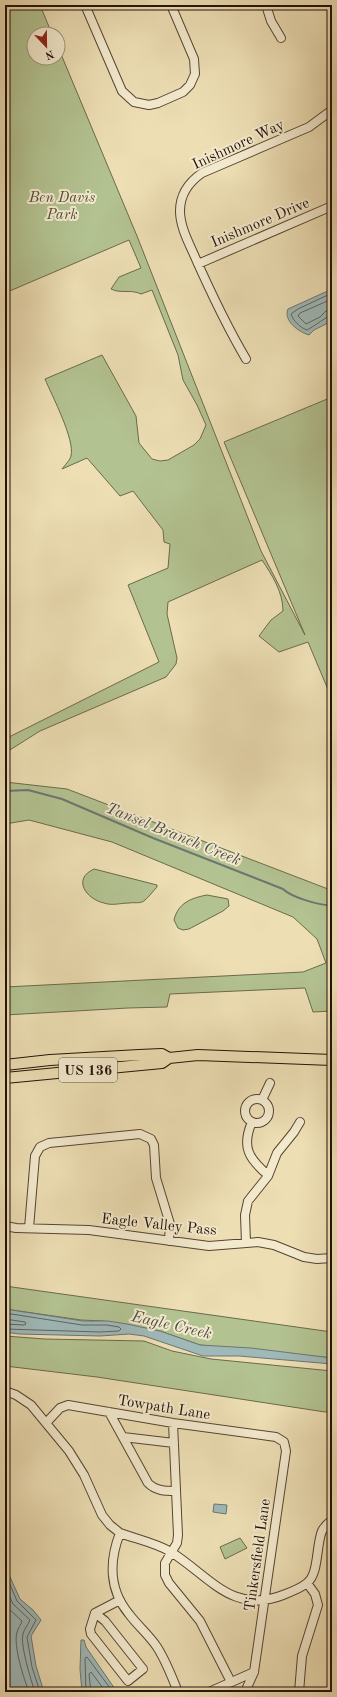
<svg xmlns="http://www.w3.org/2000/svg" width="337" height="1697" font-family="'Old Standard TT',serif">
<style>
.green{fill:#b3c291;stroke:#6b6a4c}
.water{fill:#9fb9b9;stroke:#6d7672}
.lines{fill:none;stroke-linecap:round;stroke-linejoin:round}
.shore{stroke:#616560;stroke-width:1}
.stream{stroke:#6d7672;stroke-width:2}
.minor-casing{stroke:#564432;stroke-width:10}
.major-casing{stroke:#231107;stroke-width:12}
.minor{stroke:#f3eace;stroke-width:8}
.major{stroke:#eddeb4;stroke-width:10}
.labels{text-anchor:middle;stroke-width:4;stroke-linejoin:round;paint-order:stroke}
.shield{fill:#f3eace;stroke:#615243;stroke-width:1}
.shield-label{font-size:14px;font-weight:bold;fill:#231107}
.street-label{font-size:15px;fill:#231107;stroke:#f3eace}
.park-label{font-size:15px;font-style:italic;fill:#554f37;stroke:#f3eace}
.water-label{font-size:16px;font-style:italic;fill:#4e4c45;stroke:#f3eace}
</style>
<rect width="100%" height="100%" fill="#eddeb4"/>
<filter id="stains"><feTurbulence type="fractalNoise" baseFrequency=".005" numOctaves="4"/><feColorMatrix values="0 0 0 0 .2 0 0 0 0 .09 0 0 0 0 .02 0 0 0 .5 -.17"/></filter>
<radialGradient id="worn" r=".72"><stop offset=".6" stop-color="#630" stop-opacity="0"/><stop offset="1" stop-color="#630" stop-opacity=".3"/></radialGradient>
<path class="green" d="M5,5H40L52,34H34V58H58V47L137,236L261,551L305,635L224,442L332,397V699L308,642L279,652L259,636L271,620L283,611C283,592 272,575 262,560L168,602L167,614L177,658L176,664L166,677L40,731L5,753V739L159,662L128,585L168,568L170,544L164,542L163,530L133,491L120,496L87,458L62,469C65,465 70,460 71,456C75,439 52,396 45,379L102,355L136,416L139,443L152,459L160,461L168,460L194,445L200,439L206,425L197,405L183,380L178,355L152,290L141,294C131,289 121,294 111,289L119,277L141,268L129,240L5,293Z
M5,782L67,789L328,889L332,888V934L330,935L332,941V1011L313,1012L305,988L170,994L167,1007L128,1008L5,1015V987L303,972L326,963L317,939L293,917L112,842L29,820L5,824Z
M94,869L157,885V887C153,891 149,897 144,901C139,904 135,902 129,903C121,903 112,906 104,903C86,899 72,879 94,869Z
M207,895L228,899L229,906L223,911L189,929L183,930L178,928L174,920C178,903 191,898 207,895Z
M5,1286L332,1332V1358L200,1345L160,1331L103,1321L81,1320L5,1309Z
M5,1336L45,1339L144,1341L172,1351L211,1359L332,1371V1411L325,1412L97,1377L5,1366Z
M240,1538L247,1548L225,1559L220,1547Z"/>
<path class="water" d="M332,289V318L326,324L314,330L309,335C299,332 283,321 288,309Z
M5,1309L83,1321H108L127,1324L160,1331L200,1345L251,1348L332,1358V1364L239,1356H203L144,1336L129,1334L100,1336L19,1334L5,1332Z
M214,1504L227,1505L226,1514L213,1512Z
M5,1566L20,1599L33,1610L41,1620L31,1636L36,1666L44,1692H5Z
M81,1640H84L86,1647L117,1692H82L80,1669Z"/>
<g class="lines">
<path class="shore" d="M332,293L298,309L291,314C293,321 301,328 307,330C311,328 330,315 332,314
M332,299L300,313L298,316L306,324L320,317L326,311L332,309
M5,1313L82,1325H107L119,1327L121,1329L119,1331L100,1332L5,1329
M5,1319L25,1322L26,1324L24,1325L5,1324
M5,1573L17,1601L36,1620L27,1637L32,1667L40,1692
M5,1586L13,1604L30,1620C28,1625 24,1629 23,1634C20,1645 31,1680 35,1692
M5,1602L9,1609L22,1621C21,1625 18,1628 17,1632C13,1646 24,1679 29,1692
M86,1692L85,1658L87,1657L113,1692
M91,1692L89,1674L91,1672L106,1692"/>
<path class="stream" d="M5,791L28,790L62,799L153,838L283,889C291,897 320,906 332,905"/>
<defs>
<path id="minor" d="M85,5L122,91L134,102L149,105L158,103L183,92L190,85L195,74L194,59L171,5
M266,5L271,21L281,38
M198,264L332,206
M246,359C226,325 211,293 195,257C189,243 180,227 180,211C180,195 189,182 202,173L309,127L332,110
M245 1111a12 12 0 1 1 24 0a12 12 0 1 1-24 0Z
M262,1100L270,1083
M252,1122C241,1147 249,1159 268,1175
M5,1226L16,1228L89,1230L209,1246L258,1242L274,1245L304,1257L317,1259L332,1258
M29,1228L35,1156L40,1147L49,1143L140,1134L151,1139L154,1145L156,1178L170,1224L169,1241
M246,1243L245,1215L248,1201L268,1176L277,1153L294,1132L300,1122
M5,1391L16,1395L31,1405L69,1451L84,1475L102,1515L110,1525L120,1533C136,1539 156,1543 171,1552C209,1576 233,1615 283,1595C291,1592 301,1588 307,1583C319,1574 316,1545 322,1531C324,1527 328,1523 332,1520
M109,1412L148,1483C156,1491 165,1491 176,1491
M46,1423L60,1408L68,1405L173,1423L276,1437L284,1442L286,1451L254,1672L245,1692
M173,1423L178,1535L177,1543L165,1563V1575L169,1583L200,1621L231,1682
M123,1437L174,1443
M120,1533C109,1561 109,1590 129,1614C138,1626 149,1635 157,1647C166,1661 172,1677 178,1692
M95,1613L105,1621L143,1669L128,1681L91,1634L90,1629Z
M95,1613L120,1600
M209,1692L254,1672
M299,1692L302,1656L318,1605L315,1594L307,1583"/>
<path id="major" d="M5,1065L50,1060L139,1055L162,1054L169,1058
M5,1078L162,1063L169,1058L198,1055L332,1060"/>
</defs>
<use href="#minor" class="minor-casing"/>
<use href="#major" class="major-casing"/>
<use href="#minor" class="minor"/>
<use href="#major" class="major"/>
</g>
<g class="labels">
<rect class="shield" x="59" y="1058" width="58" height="24" rx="3"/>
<g class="shield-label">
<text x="88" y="1075">US 136</text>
</g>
<g class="street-label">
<text transform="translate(238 144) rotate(-25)" y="5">Inishmore Way</text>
<text transform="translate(260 222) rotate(-23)" y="5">Inishmore Drive</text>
<text transform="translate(159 1224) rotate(6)" y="5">Eagle Valley Pass</text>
<text transform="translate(164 1407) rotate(9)" y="5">Towpath Lane</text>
<text transform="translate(257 1555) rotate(-82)" y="5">Tinkersfield Lane</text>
</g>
<g class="park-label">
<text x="62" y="202">Ben Davis<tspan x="62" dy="17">Park</tspan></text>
</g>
<g class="water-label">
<text transform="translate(174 833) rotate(22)" y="6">Tansel Branch Creek</text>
<text transform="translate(172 1324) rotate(13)" y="6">Eagle Creek</text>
</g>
</g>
<rect width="337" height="1697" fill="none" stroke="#eddeb4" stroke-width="20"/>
<rect x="6" y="6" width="325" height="1685" fill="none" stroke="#231107" stroke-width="2"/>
<rect x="10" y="10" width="317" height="1677" fill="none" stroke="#231107"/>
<g transform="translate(46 46) rotate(158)"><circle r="19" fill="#f3eace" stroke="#a0937e"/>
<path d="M0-3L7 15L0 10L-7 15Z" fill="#8f2418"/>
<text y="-6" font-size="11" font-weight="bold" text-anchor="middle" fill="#231107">N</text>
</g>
<rect width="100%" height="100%" filter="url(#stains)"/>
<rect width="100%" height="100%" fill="url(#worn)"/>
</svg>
